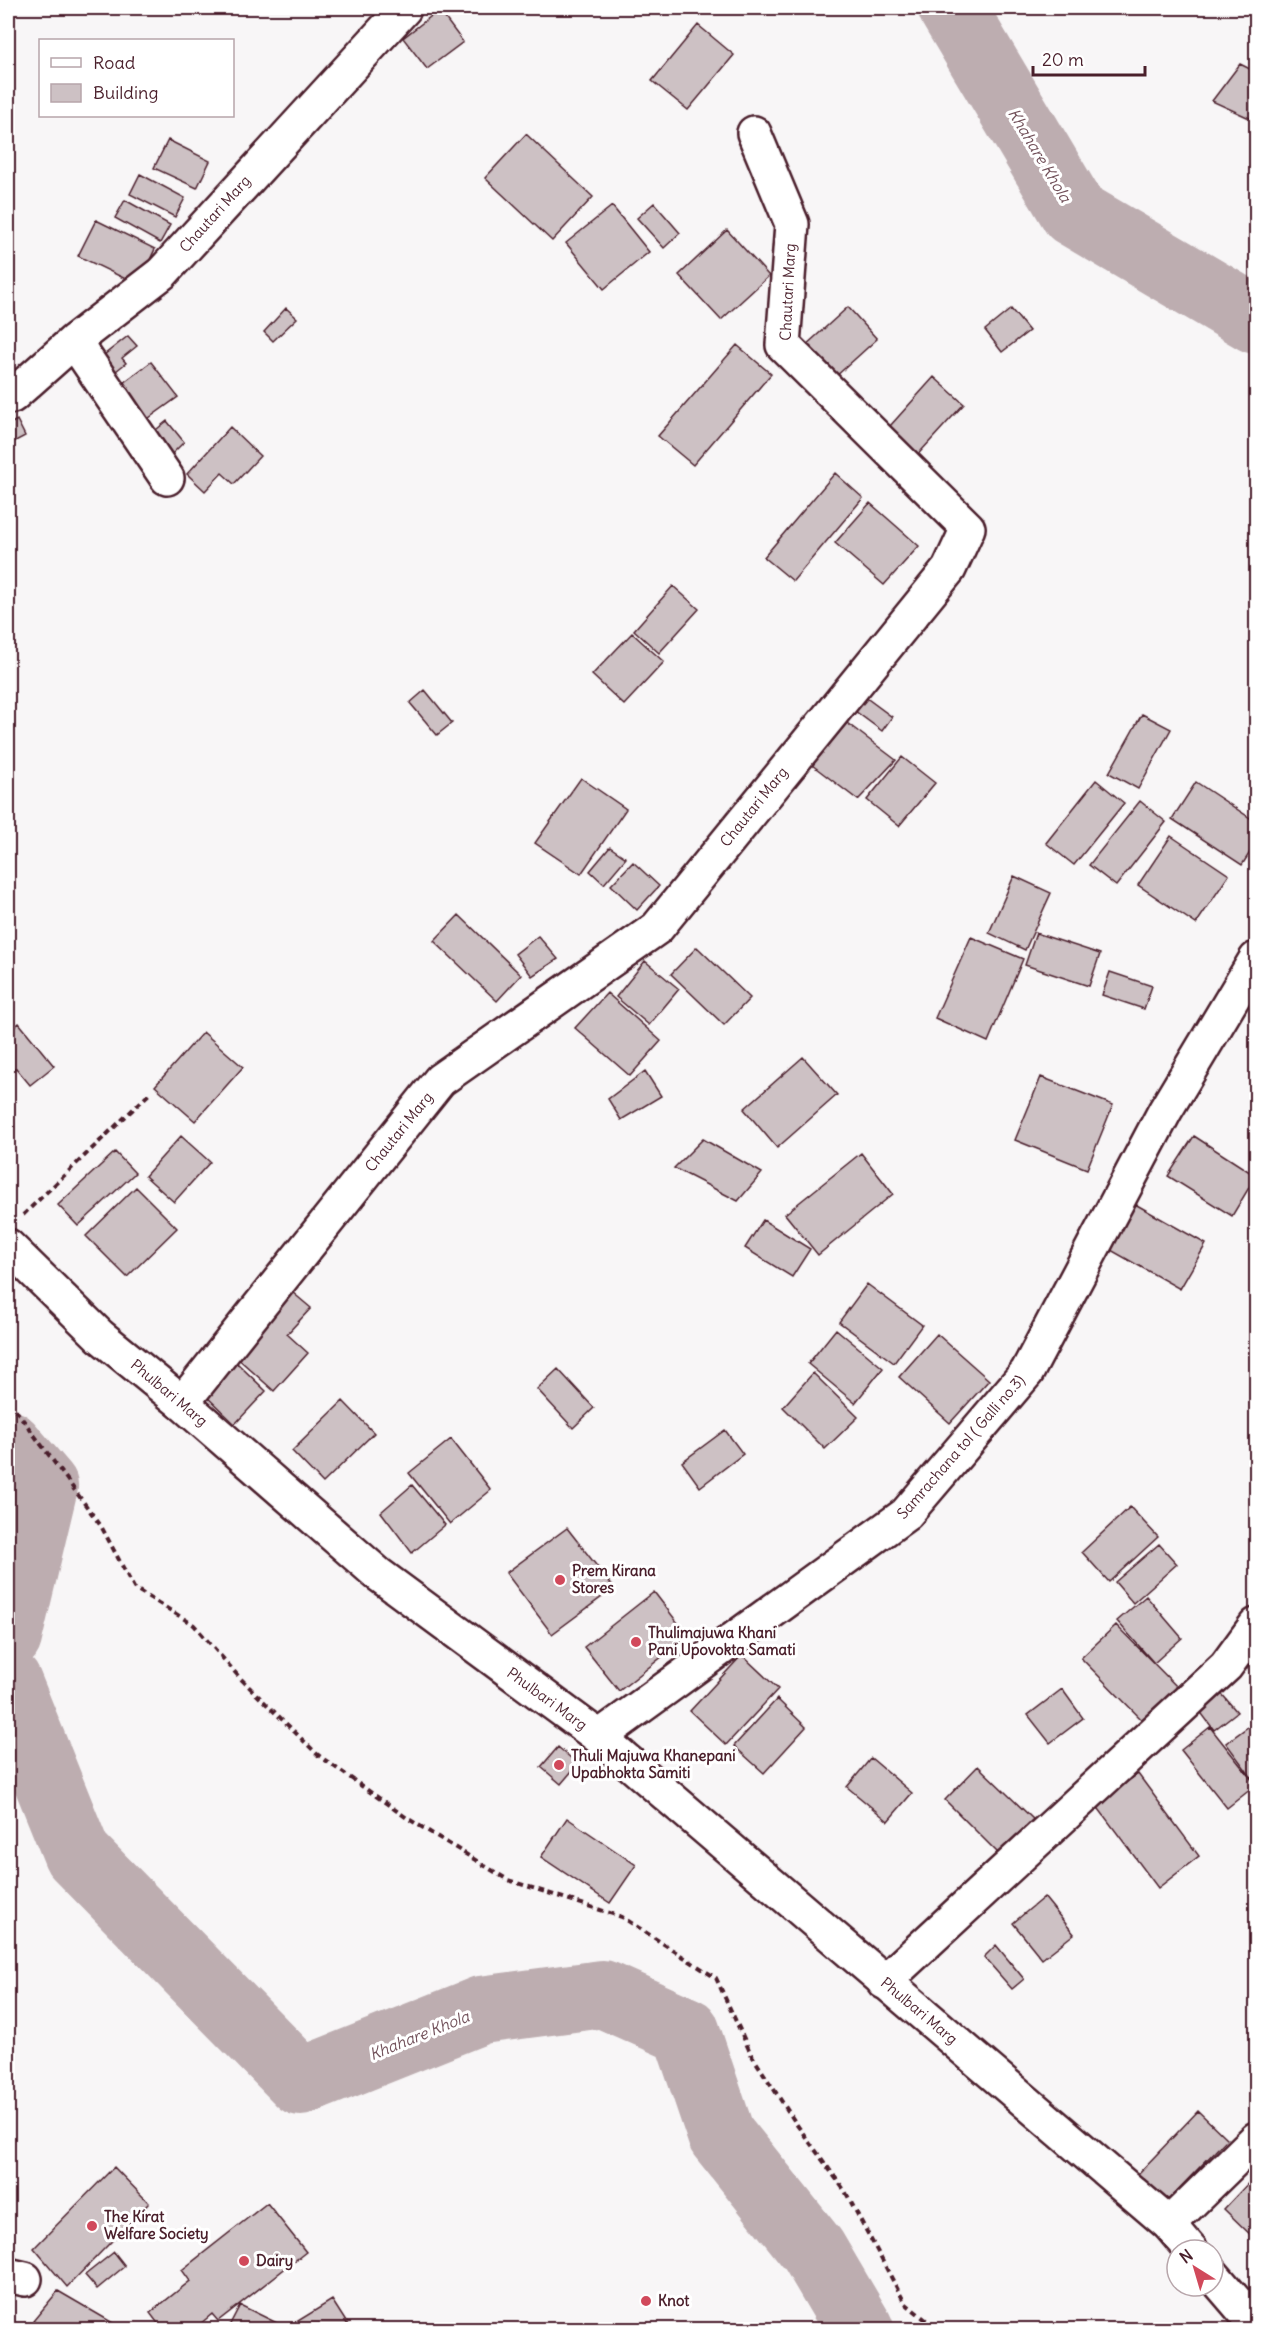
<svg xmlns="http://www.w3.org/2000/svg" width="1264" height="2337" font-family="Delius,sans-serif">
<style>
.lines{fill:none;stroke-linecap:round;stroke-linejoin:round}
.river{stroke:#bdadb0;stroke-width:68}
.building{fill:#cdc1c4;stroke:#4a1f2b;stroke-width:1.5}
.street-casing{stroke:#4a1f2b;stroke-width:38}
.secondary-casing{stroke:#4a1f2b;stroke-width:38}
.path{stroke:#4a1f2b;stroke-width:4;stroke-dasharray:6 4.5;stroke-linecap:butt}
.street{stroke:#fff;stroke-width:33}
.secondary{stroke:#fff;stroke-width:33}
.poi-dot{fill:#d1495b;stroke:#fff;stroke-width:2}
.labels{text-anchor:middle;stroke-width:6;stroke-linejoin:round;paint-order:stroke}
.street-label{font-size:15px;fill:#4a1f2b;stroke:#fff}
.poi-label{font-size:15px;font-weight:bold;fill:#4a1f2b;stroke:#fff;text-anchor:start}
.water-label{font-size:16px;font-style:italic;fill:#72515a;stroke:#fff}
</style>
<rect width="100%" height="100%" fill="#f8f6f7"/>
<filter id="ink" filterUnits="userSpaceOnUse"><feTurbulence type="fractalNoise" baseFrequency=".0167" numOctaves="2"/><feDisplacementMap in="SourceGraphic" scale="12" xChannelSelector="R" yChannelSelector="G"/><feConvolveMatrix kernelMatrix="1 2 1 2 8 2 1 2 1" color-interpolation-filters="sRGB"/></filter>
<g filter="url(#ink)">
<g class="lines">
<path class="river" d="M952,8L1074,213L1256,320
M8,1444L44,1486L8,1637
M8,1683L77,1854L301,2082L481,2010L603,1994L686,2031L721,2135L813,2250L860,2330"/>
</g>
<path class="building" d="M439,10L463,42L427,69L403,38Z
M698,25L734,55L688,110L652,81Z
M1240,64L1256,72V121L1212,101Z
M526,134L593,197L552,241L485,178Z
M168,140L210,161L197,188L154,168Z
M140,174L185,198L175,217L130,194Z
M125,200L170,225L160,243L115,218Z
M654,203L680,233L664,248L637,218Z
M612,206L649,252L604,289L566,243Z
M96,220L155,249L138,285L78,256Z
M727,230L769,276L721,320L679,275Z
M848,307L877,339L834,378L805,346Z
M286,308L297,318L273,341L264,332Z
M1011,309L1029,331L1002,352L985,330Z
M128,336L137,346L122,358L126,363L116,371L104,355Z
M737,345L771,374L693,465L658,436Z
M151,362L178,397L142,423L115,389Z
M934,377L964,404L911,462L881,436Z
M17,420L25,436L8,445V425Z
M167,421L184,442L166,460L147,437Z
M230,427L260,456L234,484L222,473L205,491L187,474Z
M835,473L863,498L793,581L764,557Z
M870,503L919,546L884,585L835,543Z
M673,586L699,609L659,653L634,630Z
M632,633L664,662L624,705L592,675Z
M425,690L452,723L437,735L410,703Z
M857,691L892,717L882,731L847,705Z
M1142,714L1171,729L1138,789L1109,773Z
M847,723L896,760L858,800L812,765Z
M902,757L935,783L899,826L867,800Z
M581,778L626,809L581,874L535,843Z
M1096,780L1124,803L1074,865L1046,843Z
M1196,782L1256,822V843L1242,865L1172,819Z
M1140,801L1166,822L1116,886L1089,865Z
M1171,836L1229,875L1196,924L1138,885Z
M610,847L626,858L604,884L590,871Z
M633,862L659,886L637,910L611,885Z
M1014,876L1051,893L1025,950L989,933Z
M459,915L521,975L497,1001L434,941Z
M1036,933L1100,954L1089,986L1025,965Z
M538,936L558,959L532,976L515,954Z
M971,937L1023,959L988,1042L935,1018Z
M697,947L750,998L724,1025L671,974Z
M645,961L679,989L649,1025L616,997Z
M1110,972L1152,986L1144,1009L1102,995Z
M607,993L661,1041L630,1076L575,1028Z
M19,1023L54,1066L30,1085L16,1068L8,1074V1032Z
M203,1032L243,1067L195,1121L155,1086Z
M803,1057L837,1095L777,1148L744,1109Z
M645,1071L661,1096L621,1120L608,1099Z
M1041,1077L1113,1105L1087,1169L1015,1140Z
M181,1136L210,1162L174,1202L145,1176Z
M1194,1136L1256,1176L1232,1216L1168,1176Z
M703,1139L762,1173L738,1201L674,1168Z
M115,1152L135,1173L78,1226L58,1205Z
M861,1153L893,1194L818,1255L785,1214Z
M136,1187L177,1228L127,1277L86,1236Z
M1135,1204L1206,1244L1180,1289L1109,1249Z
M763,1220L810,1249L792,1277L745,1248Z
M867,1284L922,1325L894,1363L839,1322Z
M292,1292L311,1308L287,1334L308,1353L274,1391L234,1355Z
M836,1329L883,1368L855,1403L808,1364Z
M937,1334L989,1380L950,1423L899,1377Z
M237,1363L266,1391L235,1424L205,1395Z
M558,1369L594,1408L573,1428L537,1389Z
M813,1373L858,1417L825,1449L783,1407Z
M343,1401L374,1433L323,1483L292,1451Z
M725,1430L743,1454L700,1487L682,1462Z
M451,1439L491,1490L450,1524L409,1473Z
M412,1485L445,1525L412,1553L381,1512Z
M1130,1507L1158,1537L1109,1582L1082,1552Z
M567,1528L614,1588L552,1634L506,1573Z
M1159,1544L1177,1564L1133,1603L1115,1582Z
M654,1592L688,1636L619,1691L584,1647Z
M1146,1596L1182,1638L1154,1663L1117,1621Z
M1116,1625L1183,1693L1149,1727L1081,1658Z
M742,1655L778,1689L726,1745L690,1711Z
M1062,1689L1083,1718L1050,1743L1028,1715Z
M1221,1693L1237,1712L1214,1730L1199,1710Z
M777,1699L806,1727L764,1773L734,1746Z
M1256,1721V1775L1252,1778L1226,1743Z
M1210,1727L1256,1785L1227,1808L1181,1750Z
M558,1747L578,1764L561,1784L541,1767Z
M871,1758L912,1793L888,1821L847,1787Z
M978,1766L1033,1819L999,1854L945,1800Z
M1138,1774L1199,1856L1158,1888L1096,1805Z
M567,1818L636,1865L610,1903L541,1857Z
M1044,1897L1074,1934L1042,1959L1013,1923Z
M996,1945L1024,1979L1012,1989L984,1957Z
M1198,2111L1227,2139L1166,2202L1137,2175Z
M114,2167L149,2203L67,2287L34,2248Z
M1256,2175V2240L1224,2209Z
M267,2203L306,2252L218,2321L212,2314L193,2330H163L150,2313L190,2281L182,2270Z
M114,2252L125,2266L97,2289L85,2275Z
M58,2291L125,2330H46L33,2321Z
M332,2300L348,2325L341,2330H296L293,2324Z
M240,2305L285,2327L284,2330H227Z"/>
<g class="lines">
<defs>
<path id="street" d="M74,341L167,478
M8,397L12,396L74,341L162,273L404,9
M182,1403L440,1080L657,928L949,569L968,528L783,345L792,224L754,133
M599,1737L906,1514L1027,1372L1165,1111L1256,959
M884,1982L1226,1666L1256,1625
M1169,2224L1256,2139
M8,2275L25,2279"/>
<path id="secondary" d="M8,1246L100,1336L182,1403L378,1574L599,1737L1169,2224L1191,2250
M1213,2275L1256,2325"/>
</defs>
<use href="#street" class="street-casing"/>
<use href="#secondary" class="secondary-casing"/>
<path class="path" d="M23,1215L151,1092
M8,1402L15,1409L101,1526L134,1588L194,1625L240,1678L318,1755L407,1818L508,1880L622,1917L716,1978L751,2054L797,2125L845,2191L905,2303L938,2330"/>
<use href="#street" class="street"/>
<use href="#secondary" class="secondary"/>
</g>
</g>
<g class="poi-dot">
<circle cx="560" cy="1580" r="6"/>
<circle cx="636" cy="1642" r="6"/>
<circle cx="559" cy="1765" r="6"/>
<circle cx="92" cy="2226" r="6"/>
<circle cx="244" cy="2261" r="6"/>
<circle cx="646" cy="2301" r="6"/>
</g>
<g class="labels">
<g class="street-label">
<text transform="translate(215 214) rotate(-48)" y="5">Chautari Marg</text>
<text transform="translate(788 292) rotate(-87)" y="5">Chautari Marg</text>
<text transform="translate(754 807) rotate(-51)" y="5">Chautari Marg</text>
<text transform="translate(399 1132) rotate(-51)" y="5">Chautari Marg</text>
<text transform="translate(169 1393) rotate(40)" y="5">Phulbari Marg</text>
<text transform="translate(961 1447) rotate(-49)" y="5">Samrachana tol ( Galli no.3)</text>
<text transform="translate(547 1699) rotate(36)" y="5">Phulbari Marg</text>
<text transform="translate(919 2011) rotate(40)" y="5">Phulbari Marg</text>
</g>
<g class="poi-label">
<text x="572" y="1576">Prem Kirana<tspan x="572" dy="17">Stores</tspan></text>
<text x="648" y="1638">Thulimajuwa Khani<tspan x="648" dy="17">Pani Upovokta Samati</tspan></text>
<text x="571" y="1761">Thuli Majuwa Khanepani<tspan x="571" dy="17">Upabhokta Samiti</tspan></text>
<text x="104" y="2222">The Kirat<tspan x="104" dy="17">Welfare Society</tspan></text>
<text x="256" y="2266">Dairy</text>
<text x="658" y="2306">Knot</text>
</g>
<g class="water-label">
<text transform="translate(1040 155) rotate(59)" y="6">Khahare Khola</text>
<text transform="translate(419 2035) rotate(-22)" y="6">Khahare Khola</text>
</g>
</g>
<rect width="1264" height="2337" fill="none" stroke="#fff" stroke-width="30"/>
<rect x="15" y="15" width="1234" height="2307" fill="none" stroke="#4a1f2b" stroke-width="2" filter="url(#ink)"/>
<rect x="39" y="39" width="195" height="78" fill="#ffffff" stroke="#b7a5aa" stroke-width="1.5"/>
<rect x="51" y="58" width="30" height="9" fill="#ffffff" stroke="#b7a5aa" stroke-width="1.5"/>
<text x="93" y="69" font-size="18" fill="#4a1f2b">Road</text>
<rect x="51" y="84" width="30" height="18" fill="#cdc1c4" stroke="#b7a5aa" stroke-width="1.5"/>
<text x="93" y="99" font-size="18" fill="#4a1f2b">Building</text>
<g transform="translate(1195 2268) rotate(323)"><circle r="28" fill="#ffffff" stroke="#b7a5aa" stroke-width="1.5"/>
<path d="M0-4.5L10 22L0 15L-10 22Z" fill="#d1495b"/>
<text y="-9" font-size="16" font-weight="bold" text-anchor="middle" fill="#4a1f2b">N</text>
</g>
<path d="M1033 66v9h112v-9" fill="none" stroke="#4a1f2b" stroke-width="3"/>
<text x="1042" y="66" font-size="18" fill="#4a1f2b" stroke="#ffffff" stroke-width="4.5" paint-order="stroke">20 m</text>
</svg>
